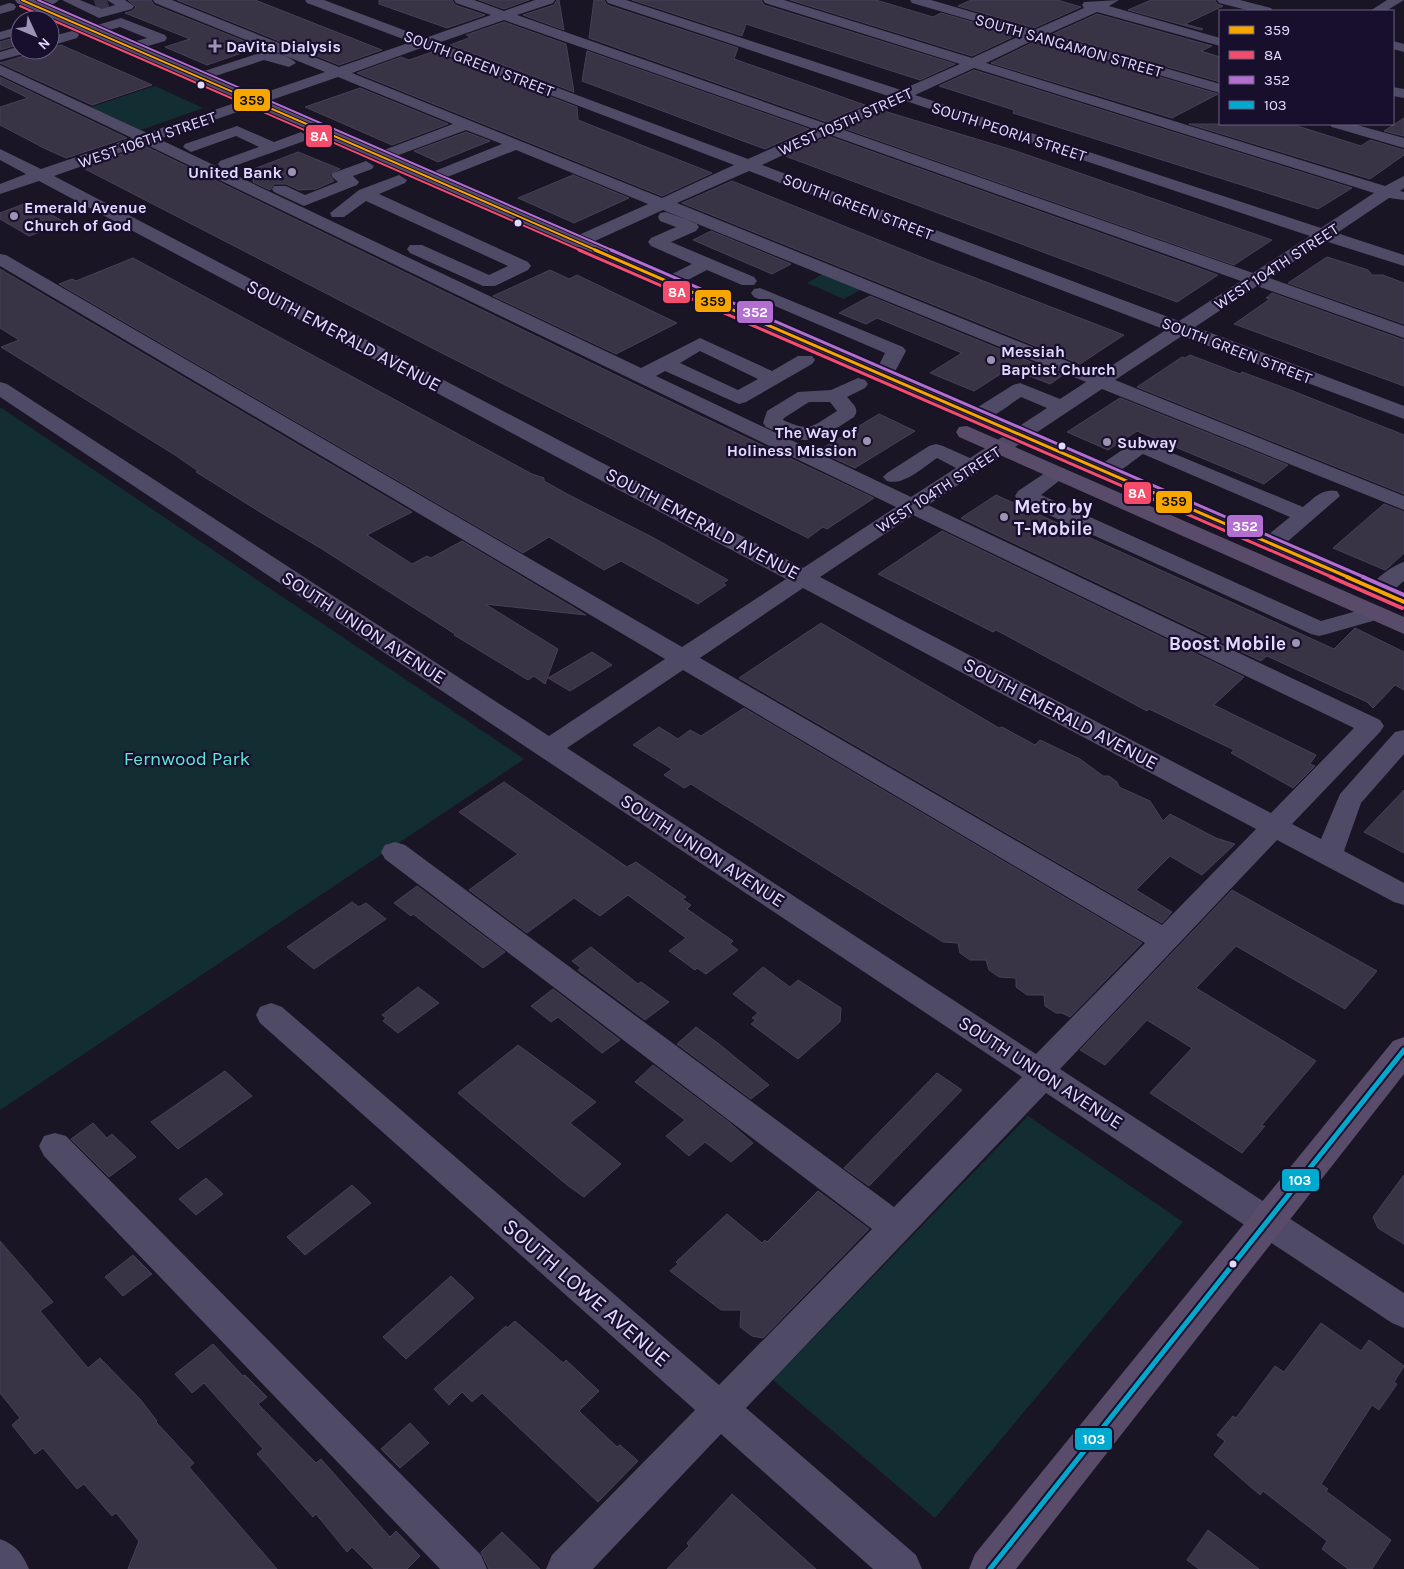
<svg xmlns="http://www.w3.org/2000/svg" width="1404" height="1569" font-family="Karla,sans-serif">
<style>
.green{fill:#122e33}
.building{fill:#393346;stroke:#474058}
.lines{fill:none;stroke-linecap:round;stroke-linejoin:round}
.minor-tunnel{stroke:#383246;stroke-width:15;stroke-dasharray:15 8;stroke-linecap:butt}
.minor{fill:#4f4a66;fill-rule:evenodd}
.major{fill:#594b6a;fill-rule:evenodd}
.bus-1-far2-casing{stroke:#170f2b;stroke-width:4}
.bus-1-far1-casing{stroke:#170f2b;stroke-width:6}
.bus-1-casing{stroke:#170f2b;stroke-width:8}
.bus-2-far2-casing{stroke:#170f2b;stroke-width:4}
.bus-2-far1-casing{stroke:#170f2b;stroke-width:6}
.bus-2-casing{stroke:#170f2b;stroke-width:8}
.bus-3-far2-casing{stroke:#170f2b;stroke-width:4}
.bus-3-far1-casing{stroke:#170f2b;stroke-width:6}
.bus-3-casing{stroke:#170f2b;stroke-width:8}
.bus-4-casing{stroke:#170f2b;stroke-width:9}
.bus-1-far2{stroke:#f7a600;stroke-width:2}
.bus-1-far1{stroke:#f7a600;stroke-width:3}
.bus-1{stroke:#f7a600;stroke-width:4}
.bus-2-far2{stroke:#f44d6c;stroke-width:2}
.bus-2-far1{stroke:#f44d6c;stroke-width:3}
.bus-2{stroke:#f44d6c;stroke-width:4}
.bus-3-far2{stroke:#b36fd0;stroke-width:2}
.bus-3-far1{stroke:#b36fd0;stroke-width:3}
.bus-3{stroke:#b36fd0;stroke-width:4}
.bus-4{stroke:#00a9ce;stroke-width:5}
.poi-dot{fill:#9c94b3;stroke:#170f2b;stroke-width:2}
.bus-dot{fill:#e2d9ff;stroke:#170f2b;stroke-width:2}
.labels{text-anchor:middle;stroke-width:4.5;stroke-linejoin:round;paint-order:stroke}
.far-street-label{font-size:16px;fill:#e2d9ff;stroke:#170f2b}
.far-poi-label{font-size:16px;font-weight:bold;fill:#e2d9ff;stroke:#170f2b;text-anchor:start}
.street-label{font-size:19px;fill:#e2d9ff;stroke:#170f2b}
.poi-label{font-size:19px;font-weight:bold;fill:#e2d9ff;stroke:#170f2b;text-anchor:start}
.park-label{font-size:19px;fill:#5be8d6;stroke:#170f2b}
.near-street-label{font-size:22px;fill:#e2d9ff;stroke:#170f2b}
.line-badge{stroke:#170f2b;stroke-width:2}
.badge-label{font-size:14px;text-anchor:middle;font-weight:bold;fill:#fff}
.pale-badge-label{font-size:14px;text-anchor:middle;font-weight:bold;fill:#111}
</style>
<rect width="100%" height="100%" fill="#1a1525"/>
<path class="green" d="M155,86L203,108L141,130L91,107Z
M823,274L860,290L844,299L807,283Z
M0,407L524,759L0,1110Z
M1028,1116L1183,1222L935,1518L773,1380Z"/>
<path class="building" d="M128,0H151L154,5L259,47L207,65L165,47L190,39L125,13L132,11L136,7Z
M177,0H255L382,50L339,65Z
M379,0H452L455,5L485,15L447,28L379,4Z
M479,0H529L504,9Z
M557,0H559L564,30L523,15L554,5Z
M594,0H604L607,5L738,48L734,59L865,105L827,122L589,38Z
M632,0H761L764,5L955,64L920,80L746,24L742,36Z
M790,0H876L933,17L941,13L1017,35L972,56Z
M971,0H1057L1081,7L1034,28L958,6Z
M1151,0H1215L1217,4L1223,6L1185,24L1203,29L1201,30L1128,10Z
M1097,14L1212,46L1201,51L1220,57V82L1053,34Z
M504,22L566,44L574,92L450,45L471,37L466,35Z
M20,36V44L0,50V42Z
M1036,41L1218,94L1172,118L991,63Z
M61,45L123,72L152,85L92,105L0,63L27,55L31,50H50V48Z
M587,51L809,129L765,149L743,141L582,81Z
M432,52L577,107L578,120L712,173L662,196L357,73L401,57L409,60Z
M974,70L1352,188L1318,209L1013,113L1014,110L939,86Z
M0,77L127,138L66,158L44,148L0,125V107L28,98L0,84Z
M360,88L448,124L392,145L305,107Z
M884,111L1016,151L1272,240L1234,265L846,129Z
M1404,118V136L1384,131Z
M1189,124H1291L1361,146L1370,140L1404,150V155L1370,179Z
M466,132L490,141L438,162L414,151Z
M828,136L1218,275L1177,302L785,156Z
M145,146L694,413L874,498L827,529L823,527L808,538L434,349L83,168Z
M298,152L340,169L329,175L334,181L316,189L299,190L286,184H274L270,190L253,182L254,169Z
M573,175L629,198L574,223L518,198Z
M732,181L926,259L1124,335L1080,364L682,203Z
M29,202L66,223L29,236L0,219V213Z
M711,231L791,264L772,274L693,240Z
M1327,257L1368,270L1372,275H1383L1404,283V324L1288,283Z
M133,258L532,474L544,478V481L569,495L652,537L728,580L723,583L726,585L698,604L621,561L604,570L549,537L523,553L59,284L72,279L76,281Z
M0,269L412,512L367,535L412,564L427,556L431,558L462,541L586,615L485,604L558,649L545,684L534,676L528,680L454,635L455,634L322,549L260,512L196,472L198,471L175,455L1,347L19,340L0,328Z
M550,270L569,279L577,275L677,323L616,354L493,296Z
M1272,293L1404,340V386L1234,324L1270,299L1266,298Z
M870,296L1063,375L1050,384L1010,368L974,391L930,373L962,353L877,318L866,324L839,313Z
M1190,355L1240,374L1242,372L1293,391L1404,435V494L1137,387L1182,357L1185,358Z
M1120,398L1288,465L1264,484L1137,431L1108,450L1067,432Z
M879,414L915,431L855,468L818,451Z
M996,495L1334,649L1355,628L1404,652V690L1395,685L1373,708L1367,702L1267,656L1261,661L961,518Z
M1384,504L1404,512V553L1389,567L1385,570L1333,548Z
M942,531L1244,677L1214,705L1316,755L1310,764L1315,766L1293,788L1231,753L1234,750L1149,709L1147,711L996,630L993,632L878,574Z
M821,623L999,728L1002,727L1035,745L1040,740L1080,759L1103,776H1109L1117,782L1119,787L1150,801L1163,821L1170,814L1216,838L1235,844L1202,875L1170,856L1136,890L1172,912L1162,923L739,678Z
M592,652L612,665L570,691L548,678Z
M744,708L1142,943L1070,1017L1062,1013H1056L1045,1006L1044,995H1027L1016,987V978L999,977L989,970L986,960H970L960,953L958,943L943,942L691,784L684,788L664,775L672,769L633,745L659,727L678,739L690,730L701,736Z
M504,782L627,867L636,862L686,897L682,899L691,905L687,909L733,941L730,944L738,950L706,974L697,968L695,970L669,951L686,938L628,895L600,916L574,898L527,933L469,890L518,854L459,812Z
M1404,790V853L1364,832Z
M417,886L505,952L483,968L413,914L411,916L394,903Z
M1232,890L1377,971L1345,1009L1236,946L1196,988L1316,1061L1261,1126H1265L1242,1153L1150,1093L1192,1048L1147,1020L1105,1065L1080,1050Z
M352,902L359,907L366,903L386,919L314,969L287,947Z
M591,947L638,984L641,982L669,1002L645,1020L578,970L581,968L572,961Z
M763,967L790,987L798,980L841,1008L840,1022L798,1059L751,1024L756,1020L752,1018L758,1013L733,994Z
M418,987L439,1003L398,1033L383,1021L386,1018L382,1015Z
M553,989L620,1040L602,1053L558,1017L551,1022L531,1006Z
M696,1027L719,1044L769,1085L751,1099L677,1044Z
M518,1045L596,1102L570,1123L621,1164L584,1197L567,1185L458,1093Z
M653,1065L730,1123L753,1143L731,1162L705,1142L689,1156L666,1136L685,1120L635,1082Z
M225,1071L252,1096L178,1149L151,1122Z
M937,1073L962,1090L869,1186L844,1168Z
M93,1123L107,1138L112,1134L136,1157L109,1177L71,1139Z
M1404,1175V1244L1378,1228L1373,1217Z
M206,1178L223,1194L196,1215L179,1199Z
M352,1185L371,1203L305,1255L287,1237Z
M818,1191L869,1229L763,1338L752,1336L740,1327L741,1310H721L670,1271L678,1264L676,1262L727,1214L762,1243L765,1240L767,1242Z
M0,1241L53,1302L40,1311L88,1368L100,1358L140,1399L157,1421L156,1422L194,1463L189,1467L277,1569H128L139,1541L116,1513L112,1516L84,1484L77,1489L43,1448L35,1454L12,1425L20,1418L0,1393Z
M133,1255L152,1274L123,1296L105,1277Z
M451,1276L474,1298L406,1359L383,1337Z
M515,1321L563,1363L566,1360L599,1391L579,1411L617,1447L620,1445L638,1461L598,1502L482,1393L472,1402L462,1392L449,1405L434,1389L506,1326L507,1328Z
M1321,1323L1361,1351L1369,1340L1404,1366L1394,1382L1397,1384L1379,1410L1372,1405L1321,1484L1328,1489L1326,1491L1391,1540L1372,1569H1348L1322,1549L1327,1541L1263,1491L1260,1495L1214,1455L1225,1441L1217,1435L1233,1416L1236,1418L1275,1366L1284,1372Z
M213,1344L243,1376L245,1375L267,1397L258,1404L316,1463L321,1459L390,1537L396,1531L420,1556L407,1569H374L352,1547L347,1552L316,1514L313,1517L257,1454L263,1449L204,1383L192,1393L175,1374Z
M410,1423L429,1443L400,1468L381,1449Z
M732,1494L816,1569H667L689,1546L687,1543Z
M1208,1530L1259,1569H1199L1187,1560Z
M502,1532L540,1569H489L481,1552Z"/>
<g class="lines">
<path class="minor-tunnel" d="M96,7L108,3"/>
<path class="minor" d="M37,0H59C53,6 38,10 29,8L27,5Z
M62,0H80L102,9L115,5L107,0H125L134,6L132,9L99,18Z
M153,0H172L339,67L411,42L307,3L305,0H324L425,38L491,15L456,3L454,0H474L504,11L535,0H555L553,3L517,15L827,124L888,96L608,3L606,0H626L901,90L960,64L765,3L763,0H784L972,58L1022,35L912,3L910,0H931L1034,30L1084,8L1082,5L1084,2L1119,0L1109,6L1220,38V46L1097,12L1048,34L1220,84V93L1036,39L986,63L1385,186L1404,176V188L1400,191L1404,192V200L1389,198L1337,233L1404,255V266L1325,241L1269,278L1404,326V338L1257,286L1195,327L1404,406V419L1182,336L1115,380L1404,496V510L1102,389L928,505L1380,720L1384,726L1380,732L1292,824L1321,839L1340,794L1395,732L1404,730V754L1361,803L1344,851L1404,883V905L1394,902L1277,840L1060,1069L1404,1293V1328L1392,1323L1046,1093L746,1408L916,1555L922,1569H873L721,1434L593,1569H546L552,1555L695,1410L260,1023L256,1015L260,1007L271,1003L282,1007L719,1385L872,1229L385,859L381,852L385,845L395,842L405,845L894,1207L1022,1077L0,397V382L7,384L549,736L665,659L0,266V254L6,255L682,647L786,579L39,181L0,194V184L26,174L0,160V149L41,169L132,138L0,75V65L147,133L325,72L155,3ZM504,20L814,129L748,159L438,43ZM424,47L734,165L662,198L352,73ZM974,68L1374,193L1321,228L915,95ZM338,77L453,124L376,153L374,156L376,159H388L466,130L502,144L425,175L423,178L425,181H437L516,150L648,204L572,238L569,242L572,246H584L663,210L1086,382L1060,399L1020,383L1013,385L970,412L967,416L970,420C987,425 1007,406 1021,397L1047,408L970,458L943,446L936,444L929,446L887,473L883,477L887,481C904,486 922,468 937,458L956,468L911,497L656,376L665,371L739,404L746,402L812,364L815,360L812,356H798L772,371L700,338L641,368L159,139ZM903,100L1310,236L1253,273L841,129ZM828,134L1241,281L1179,321L762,165ZM145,144L896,507L803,568L54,176ZM749,171L1166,330L1099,374L677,203ZM700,351L758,379L738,390L680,363ZM913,515L1354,728L1271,813L820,577ZM803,588L1256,829L1162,925L700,658ZM683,670L1145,943L1036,1054L567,748Z
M1217,0H1240L1271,8L1273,11H1251L1219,3Z
M1387,0H1404L1386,11H1370Z
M9,3L14,4L16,7L14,10L0,14V6Z
M121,18L165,35L167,38L165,41L131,51L124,47L126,44L147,38L120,27L92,35L85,31L87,28Z
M20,26V34L0,40V32Z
M72,31L77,32L79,35L77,38L50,46V37Z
M1393,41L1404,44V52L1393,49Z
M20,46V50H29L27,53L0,60V52Z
M263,52C274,52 289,55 296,63L289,67L264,60L200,81L193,77L195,74Z
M1393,87L1404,89V98L1393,96Z
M1329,124H1353L1404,138V148L1332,127Z
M237,126L274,142L301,132L309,137L307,140L226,169L220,167L218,164L220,161L259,147L236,136L191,152L183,147L185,144Z
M366,161L374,166L372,169L353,176L359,182L357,185L304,206L274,192L272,189L274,186H286L305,195L338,182L331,176L333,173Z
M399,175L407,180L405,183L379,194L528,262L531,266L528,270L495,286H483L410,253L407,249L410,245H422L489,275L508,266L366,201L344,217H332L330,213L359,190Z
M666,212L696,223L699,227L696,231L671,242L754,277L757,281L754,285H742L707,270L676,286H664L661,282L664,278L692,264L651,246L648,242L651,238L676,227L660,221L658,217L660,213Z
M760,288L903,347L906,351L891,379H877L874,375L885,353L754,297L751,293L754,289Z
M858,378L865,380L868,384L865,388L847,397C853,404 860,409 854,417C814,443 810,448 766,427L763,423L767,411L798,392L831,390ZM809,402H830L837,411C812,426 812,433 783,420L784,418Z
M1141,440L1303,507C1314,498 1322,488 1337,491L1340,496L1279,549L1271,551L1263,549L1260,544L1263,539L1290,517L1143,454C1129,463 1114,480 1097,475L1093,471L1097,467L1134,442Z
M1058,467L1065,469L1069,473L1041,495L1321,621L1375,606L1383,608L1387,613L1383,618L1327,634L1319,636L1311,634L1018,501L1015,496L1018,491L1051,469Z
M1404,562V581C1393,590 1385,600 1370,596L1366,591C1374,580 1391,566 1404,562Z
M55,1133L66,1136L481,1555L487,1569H440L44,1156L39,1146L44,1136Z
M0,1539C16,1545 22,1553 29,1569H0Z"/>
<path class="major" d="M15,0H34L1404,593V609L17,3Z
M967,426L1404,617V634L959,437L956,432L959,427Z
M1404,1037V1074L1016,1569H969L975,1554L1393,1041Z"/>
<defs>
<path id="bus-1-far2" d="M22,0L598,251"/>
<path id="bus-1-far1" d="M595,250L1350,578"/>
<path id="bus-1" d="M1347,577L1404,602"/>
<path id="bus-2-far2" d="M20,6L582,251"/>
<path id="bus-2-far1" d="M579,250L1334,578"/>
<path id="bus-2" d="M1331,577L1402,608"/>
<path id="bus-3-far2" d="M38,0L614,251"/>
<path id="bus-3-far1" d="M611,250L1366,578"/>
<path id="bus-3" d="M1363,577L1404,595"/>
<path id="bus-4" d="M990,1569L1404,1050"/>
</defs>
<use href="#bus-1-far2" class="bus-1-far2-casing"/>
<use href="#bus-1-far1" class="bus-1-far1-casing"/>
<use href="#bus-1" class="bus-1-casing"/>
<use href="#bus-2-far2" class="bus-2-far2-casing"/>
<use href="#bus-2-far1" class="bus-2-far1-casing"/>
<use href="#bus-2" class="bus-2-casing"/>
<use href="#bus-3-far2" class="bus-3-far2-casing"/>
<use href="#bus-3-far1" class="bus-3-far1-casing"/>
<use href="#bus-3" class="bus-3-casing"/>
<use href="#bus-4" class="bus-4-casing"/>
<use href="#bus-1-far2" class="bus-1-far2"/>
<use href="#bus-1-far1" class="bus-1-far1"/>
<use href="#bus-1" class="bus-1"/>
<use href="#bus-2-far2" class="bus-2-far2"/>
<use href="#bus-2-far1" class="bus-2-far1"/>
<use href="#bus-2" class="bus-2"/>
<use href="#bus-3-far2" class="bus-3-far2"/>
<use href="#bus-3-far1" class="bus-3-far1"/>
<use href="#bus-3" class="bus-3"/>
<use href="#bus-4" class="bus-4"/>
</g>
<g class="poi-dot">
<path d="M212.5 38.5h5v5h5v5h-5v5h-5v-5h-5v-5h5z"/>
<circle cx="292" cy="172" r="5"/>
<circle cx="14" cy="216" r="5"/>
<circle cx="991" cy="360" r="5"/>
<circle cx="867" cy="441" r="5"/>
<circle cx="1107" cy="442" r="5"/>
<circle cx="1004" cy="517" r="5"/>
<circle cx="1296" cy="643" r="5"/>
</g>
<g class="bus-dot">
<circle cx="201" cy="85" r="4.5"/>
<circle cx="518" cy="223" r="4.5"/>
<circle cx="1062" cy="446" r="4.5"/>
<circle cx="1233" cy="1264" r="4.5"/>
</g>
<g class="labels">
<g class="far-street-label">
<text transform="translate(1069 45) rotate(16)" y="6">SOUTH SANGAMON STREET</text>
<text transform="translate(479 63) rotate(21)" y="6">SOUTH GREEN STREET</text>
<text transform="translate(845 121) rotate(-24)" y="6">WEST 105TH STREET</text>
<text transform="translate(1009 131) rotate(18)" y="6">SOUTH PEORIA STREET</text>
<text transform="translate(147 139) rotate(-19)" y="6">WEST 106TH STREET</text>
<text transform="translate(858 206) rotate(21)" y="6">SOUTH GREEN STREET</text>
<text transform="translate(1276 266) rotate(-33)" y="6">WEST 104TH STREET</text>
<text transform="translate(1237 350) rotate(21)" y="6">SOUTH GREEN STREET</text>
<text transform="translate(938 489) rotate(-33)" y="6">WEST 104TH STREET</text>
</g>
<g class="far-poi-label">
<text x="226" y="52">DaVita Dialysis</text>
<text x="282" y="178" text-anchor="end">United Bank</text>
<text x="24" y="213">Emerald Avenue<tspan x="24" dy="18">Church of God</tspan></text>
<text x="1001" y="357">Messiah<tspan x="1001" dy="18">Baptist Church</tspan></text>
<text x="857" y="438" text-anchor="end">The Way of<tspan x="857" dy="18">Holiness Mission</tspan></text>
<text x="1117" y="448">Subway</text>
</g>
<g class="street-label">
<text transform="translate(344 335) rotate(28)" y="7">SOUTH EMERALD AVENUE</text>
<text transform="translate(703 523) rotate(28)" y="7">SOUTH EMERALD AVENUE</text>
<text transform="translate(364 627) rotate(33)" y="7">SOUTH UNION AVENUE</text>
<text transform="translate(1061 713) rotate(28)" y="7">SOUTH EMERALD AVENUE</text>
<text transform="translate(703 850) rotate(33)" y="7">SOUTH UNION AVENUE</text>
<text transform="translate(1041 1072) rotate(33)" y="7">SOUTH UNION AVENUE</text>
</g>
<g class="poi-label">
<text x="1014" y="513">Metro by<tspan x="1014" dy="22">T-Mobile</tspan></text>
<text x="1286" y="650" text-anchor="end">Boost Mobile</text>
</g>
<g class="park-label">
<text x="187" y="765">Fernwood Park</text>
</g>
<g class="near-street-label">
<text transform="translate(587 1292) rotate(41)" y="8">SOUTH LOWE AVENUE</text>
</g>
</g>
<g class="line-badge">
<rect x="233" y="88" width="38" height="24" rx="5" fill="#f7a600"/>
<rect x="305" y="124" width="28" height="24" rx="5" fill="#f44d6c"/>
<rect x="662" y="280" width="29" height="24" rx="5" fill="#f44d6c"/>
<rect x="694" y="289" width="38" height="24" rx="5" fill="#f7a600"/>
<rect x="736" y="300" width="38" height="24" rx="5" fill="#b36fd0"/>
<rect x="1123" y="481" width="29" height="24" rx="5" fill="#f44d6c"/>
<rect x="1155" y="490" width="38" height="24" rx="5" fill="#f7a600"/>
<rect x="1226" y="514" width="38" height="24" rx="5" fill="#b36fd0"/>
<rect x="1281" y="1168" width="39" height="24" rx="5" fill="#00a9ce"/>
<rect x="1074" y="1427" width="39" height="24" rx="5" fill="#00a9ce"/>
</g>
<g class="badge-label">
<text x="319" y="141">8A</text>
<text x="677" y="297">8A</text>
<text x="755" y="317">352</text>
<text x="1137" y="498">8A</text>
<text x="1245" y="531">352</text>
<text x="1300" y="1185">103</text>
<text x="1094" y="1444">103</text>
</g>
<g class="pale-badge-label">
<text x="252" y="105">359</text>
<text x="713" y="306">359</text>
<text x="1174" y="506">359</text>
</g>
<rect x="1219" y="10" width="175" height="115" fill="#170f2b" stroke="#686080"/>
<rect x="1229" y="26" width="25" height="8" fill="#f7a600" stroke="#686080"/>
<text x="1264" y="35" font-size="15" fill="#e2d9ff">359</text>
<rect x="1229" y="51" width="25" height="8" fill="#f44d6c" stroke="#686080"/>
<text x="1264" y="60" font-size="15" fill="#e2d9ff">8A</text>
<rect x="1229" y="76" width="25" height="8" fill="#b36fd0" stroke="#686080"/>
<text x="1264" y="85" font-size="15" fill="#e2d9ff">352</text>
<rect x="1229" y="101" width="25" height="8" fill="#00a9ce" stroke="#686080"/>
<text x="1264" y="110" font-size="15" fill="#e2d9ff">103</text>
<g transform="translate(35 35) rotate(134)"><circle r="24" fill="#170f2b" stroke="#686080"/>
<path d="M0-4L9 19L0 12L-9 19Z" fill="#9c94b3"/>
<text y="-8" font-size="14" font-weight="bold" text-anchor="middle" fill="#e2d9ff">N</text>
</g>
</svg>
